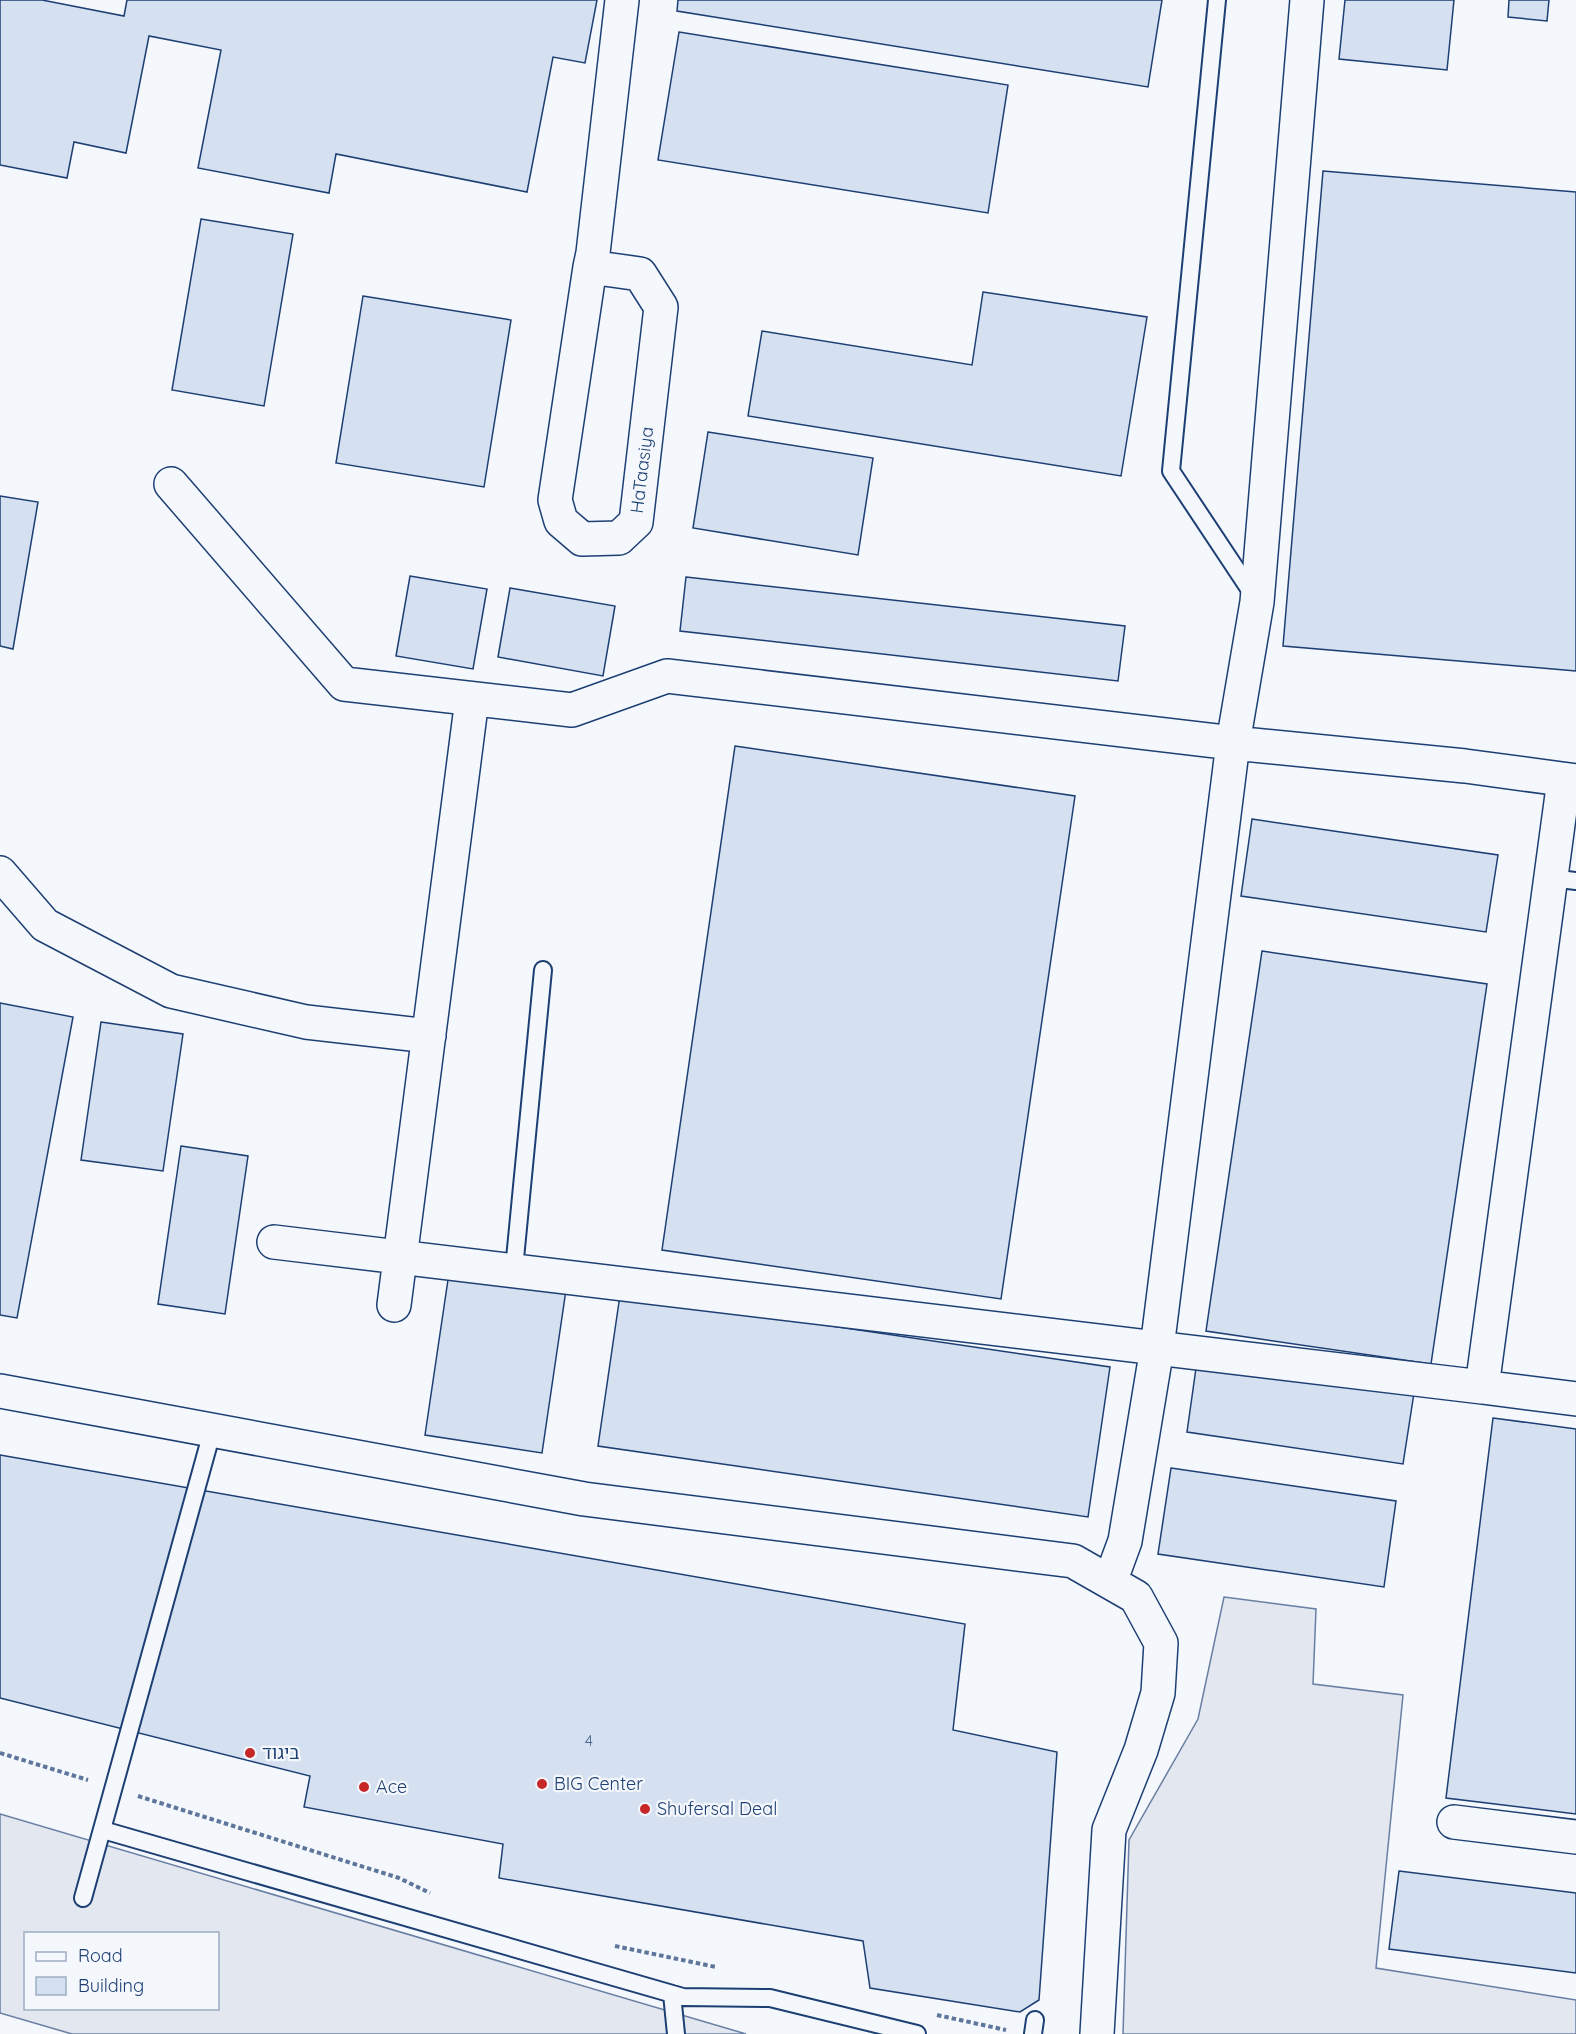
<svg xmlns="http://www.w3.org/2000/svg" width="1576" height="2034" font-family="Quicksand,'Noto Sans Hebrew',sans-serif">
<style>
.parking{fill:#e3e8f0;stroke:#687fa3;stroke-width:1.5;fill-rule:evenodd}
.building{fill:#d5e0f0;stroke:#1d3f73;stroke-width:1.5}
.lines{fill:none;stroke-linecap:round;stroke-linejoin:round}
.lane-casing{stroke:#1d3f73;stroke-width:20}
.street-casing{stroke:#1d3f73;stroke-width:36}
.path{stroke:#5e769c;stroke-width:4;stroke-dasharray:4.5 3;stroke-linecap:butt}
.lane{stroke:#f4f7fb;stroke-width:16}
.street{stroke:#f4f7fb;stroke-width:33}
.poi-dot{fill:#c62828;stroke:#f4f7fb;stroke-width:2}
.labels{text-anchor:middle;stroke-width:4.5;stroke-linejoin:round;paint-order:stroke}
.number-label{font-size:15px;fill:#4b6792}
.street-label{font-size:18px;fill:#1d3f73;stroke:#f4f7fb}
.poi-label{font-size:18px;fill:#1d3f73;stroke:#f4f7fb;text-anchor:start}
</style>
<rect width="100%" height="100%" fill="#f4f7fb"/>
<path class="parking" d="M1224,1597L1316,1609L1313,1684L1403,1695L1376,1968L1576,2000V2034H1123L1129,1840L1198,1719Z
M0,1814L746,2034H72L0,2013ZM26,1934H218V2008H26Z"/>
<path class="building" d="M0,0H42L124,16L127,0H597L585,63L553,57L527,192L336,154L329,193L198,168L221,50L149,36L126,153L74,142L67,178L0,165Z
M678,0H1162L1148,87L677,11Z
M1345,0H1454L1447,70L1339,59Z
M1509,0H1549L1547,21L1508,17Z
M679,32L1008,85L988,213L658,160Z
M1323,171L1576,192V671L1283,646Z
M201,219L293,234L264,406L172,390Z
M983,292L1147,317L1121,476L748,416L762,331L972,365Z
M363,296L511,320L484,487L336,463Z
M708,432L873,458L858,555L693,528Z
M0,496L38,502L13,649L0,646Z
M410,576L487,589L473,669L396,656Z
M686,577L1125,626L1118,681L680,631Z
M510,588L615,606L603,676L498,657Z
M735,746L1075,796L1001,1299L662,1250Z
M1252,819L1498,855L1486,932L1241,896Z
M1262,951L1487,984L1431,1364L1206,1331Z
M0,1003L73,1017L17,1318L0,1315Z
M101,1022L183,1034L163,1171L81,1160Z
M181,1146L248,1156L225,1314L158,1304Z
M449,1273L566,1290L542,1453L425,1435Z
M620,1295L1110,1367L1088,1517L598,1446Z
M1197,1361L1414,1393L1403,1464L1187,1432Z
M1493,1418L1576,1429V1814L1446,1798Z
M0,1455L965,1624L953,1730L1057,1752L1039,2000L1020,2012L870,1988L863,1941L499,1878L503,1844L304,1807L310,1776L0,1698Z
M1171,1468L1396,1501L1384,1587L1158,1554Z
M1399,1871L1576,1893V1973L1389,1949Z"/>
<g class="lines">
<defs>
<path id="lane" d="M1217,0L1171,471L1254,596
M1551,878L1576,881
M514,1269L543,970
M103,1830L683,1997L770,1998L917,2034
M83,1898L212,1432
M672,1994L676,2034
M1033,2034L1035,2020"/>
<path id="street" d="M1307,0L1257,602L1233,743L1465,766L1576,781
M590,267L640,274L661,307L636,522L619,538L582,539L561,521L555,500L590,267L593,253L622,0
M171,484L344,684L572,710L667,676L1233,743L1157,1348L1125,1541L1110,1582
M1564,780L1482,1387L1576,1399
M0,873L45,925L171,991L306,1022L429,1036
M274,1242L1482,1387
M394,1305L472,699
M0,1391L584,1499L1073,1561L1136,1597L1161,1643L1158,1693L1141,1750L1109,1830L1097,2034
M1454,1822L1576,1837"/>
</defs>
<use href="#lane" class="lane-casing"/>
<use href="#street" class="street-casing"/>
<path class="path" d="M0,1753L88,1780
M138,1796L399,1878L430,1893
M615,1946L716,1967
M937,2015L1006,2030"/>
<use href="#lane" class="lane"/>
<use href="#street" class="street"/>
</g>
<g class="poi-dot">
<circle cx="250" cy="1753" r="6"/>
<circle cx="542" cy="1784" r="6"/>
<circle cx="364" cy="1787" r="6"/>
<circle cx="645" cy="1809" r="6"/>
</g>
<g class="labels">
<g class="number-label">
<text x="589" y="1746">4</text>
</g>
<g class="street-label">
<text transform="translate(642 470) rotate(-83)" y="6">HaTaasiya</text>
</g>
<g class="poi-label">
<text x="262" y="1759">ביגוד</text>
<text x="554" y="1790">BIG Center</text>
<text x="376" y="1793">Ace</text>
<text x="657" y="1815">Shufersal Deal</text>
</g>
</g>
<rect x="24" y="1932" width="195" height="78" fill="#f4f7fb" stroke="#9eadc5" stroke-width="1.5"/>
<rect x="36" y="1952" width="30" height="9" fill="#f4f7fb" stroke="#9eadc5" stroke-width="1.5"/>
<text x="78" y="1962" font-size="18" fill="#1d3f73">Road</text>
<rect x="36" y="1977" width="30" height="18" fill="#d5e0f0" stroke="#9eadc5" stroke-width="1.5"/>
<text x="78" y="1992" font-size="18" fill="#1d3f73">Building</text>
</svg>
